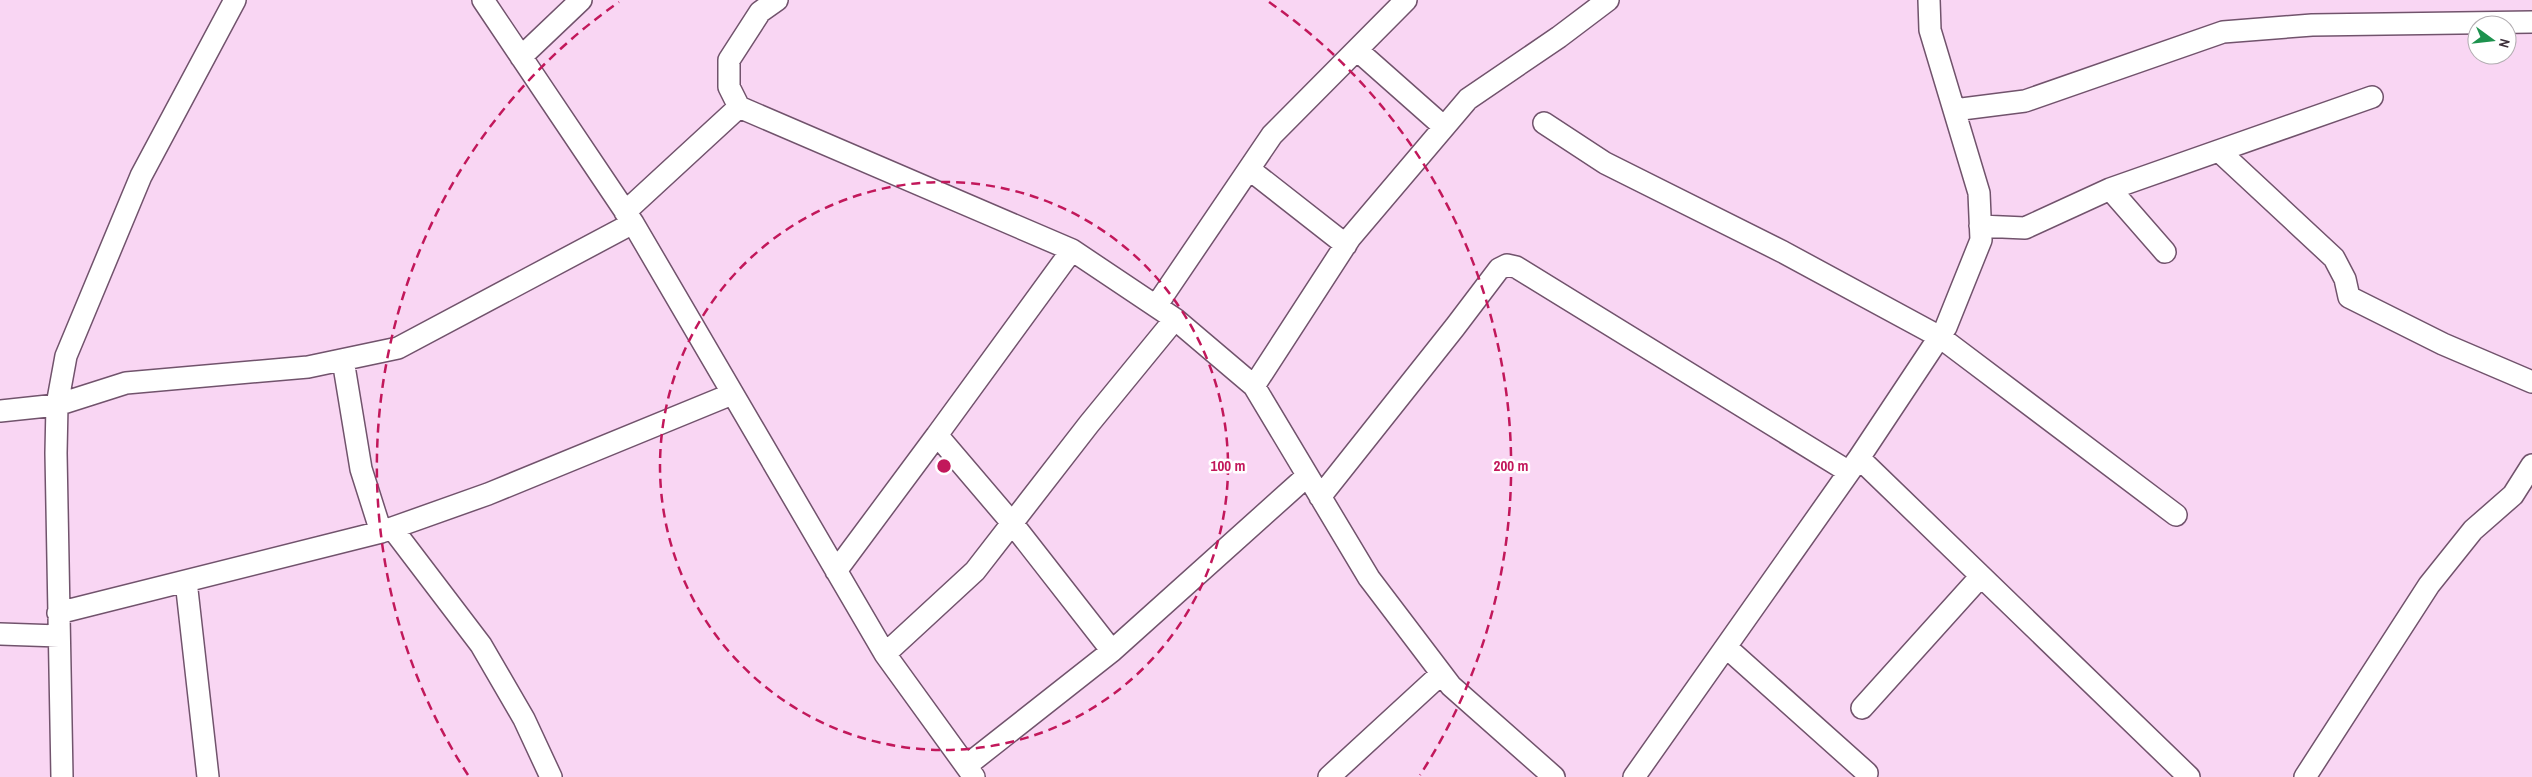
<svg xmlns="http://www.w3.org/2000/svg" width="2532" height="777" font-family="'Archivo Narrow',sans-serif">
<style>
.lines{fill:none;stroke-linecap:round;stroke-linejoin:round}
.minor-casing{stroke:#71536c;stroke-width:24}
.minor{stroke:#fff;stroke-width:21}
.ring{fill:none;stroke:#c2185b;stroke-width:2.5;stroke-dasharray:9 6}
.centre{fill:#c2185b;stroke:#fff;stroke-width:2.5}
.ring-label{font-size:15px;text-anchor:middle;font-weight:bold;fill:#c2185b;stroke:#fff;stroke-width:5;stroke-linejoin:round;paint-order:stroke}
</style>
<rect width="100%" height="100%" fill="#f9d6f3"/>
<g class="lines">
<defs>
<path id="minor" d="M483,0L633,223L885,654L974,777
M777,0L760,12L729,60V87L739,107L1072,250L1175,319L1254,386L1369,578L1451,686L1554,777
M1357,50L1444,127
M521,57L581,0
M1954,110L2025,101L2223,32L2312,25L2532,22
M1544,123L1605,163L1783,252L1940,337L2176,515
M2219,151L2334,258L2345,279L2349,297L2443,344L2532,382
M1249,169L1346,245
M2110,189L2165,252
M625,212L739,107
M1980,226L2025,228L2110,189L2372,97
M1156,306L1272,135L1406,0
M343,360L361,469L381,532
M1254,386L1350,238L1468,99L1559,37L1608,0
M0,411L57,405L126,383L308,367L398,348L633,223
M937,435L1072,250
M1859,458L2189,777
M1320,497L1455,327L1499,269L1507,265L1516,267L1849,472
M392,528L481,645L524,719L551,777
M836,571L937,435L1012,523L1112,651
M186,581L208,777
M58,613L381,532L488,494L732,394
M0,634L59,636
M1726,647L1867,773
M885,654L975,571L1089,424L1175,319
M1862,708L1981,576
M966,766L1112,651L1307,476
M62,777L56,453L57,405L66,356L141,176L235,0
M1329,777L1441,674
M1634,777L1859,458L1946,327L1981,240L1979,193L1930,30L1929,0
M2305,777L2429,585L2473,530L2513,495L2532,465"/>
</defs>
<use href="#minor" class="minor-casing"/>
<use href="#minor" class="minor"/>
</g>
<g class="ring">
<circle cx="944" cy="466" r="284"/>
<path d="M468 775A567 567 0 0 1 619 2M1269 2A567 567 0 0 1 1420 775"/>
</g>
<circle cx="944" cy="466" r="8" class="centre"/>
<g class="ring-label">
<text x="1228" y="471">100 m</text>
<text x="1511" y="471">200 m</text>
</g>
<g transform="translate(2492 40) rotate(105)"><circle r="24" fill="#ffffff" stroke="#b2adb1"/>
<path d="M0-4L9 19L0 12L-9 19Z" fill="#1d924e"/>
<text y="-8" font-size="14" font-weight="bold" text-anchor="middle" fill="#3e313c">N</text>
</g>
</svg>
